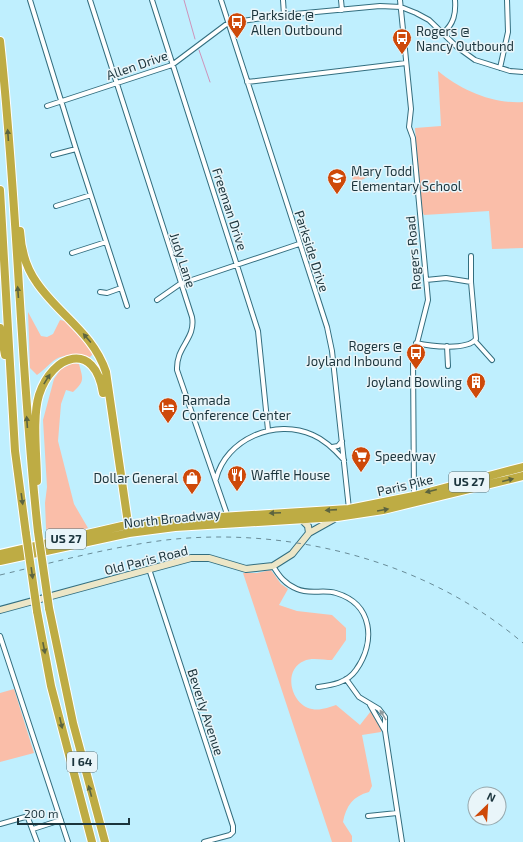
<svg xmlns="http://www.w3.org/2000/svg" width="523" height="842" font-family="'Exo 2',sans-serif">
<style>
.green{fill:#fabea9}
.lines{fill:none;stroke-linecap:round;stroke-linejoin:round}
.stream{stroke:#ce93ba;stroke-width:1}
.street-casing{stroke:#336e7f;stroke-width:6}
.secondary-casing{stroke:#336e7f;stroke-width:8}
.highway-casing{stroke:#fff;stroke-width:10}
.street{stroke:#fff;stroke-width:4}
.secondary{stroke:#ece6c7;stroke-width:6}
.highway{stroke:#beac44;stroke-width:8}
.rail{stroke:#698c98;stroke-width:1;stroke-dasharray:5 5;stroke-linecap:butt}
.highway-bridge-casing{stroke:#fff;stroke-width:10;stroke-linecap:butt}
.highway-bridge{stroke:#beac44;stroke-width:8}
.oneway{fill:#5c643f}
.oneway2{fill:#8d9a9e}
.labels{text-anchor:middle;stroke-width:3;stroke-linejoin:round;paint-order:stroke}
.shield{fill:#e9f5f9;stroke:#596e75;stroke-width:1}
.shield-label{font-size:12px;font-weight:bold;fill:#1b343c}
.poi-label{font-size:13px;fill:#1b343c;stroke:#e9f5f9;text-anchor:start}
.street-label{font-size:13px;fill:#1b343c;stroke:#e9f5f9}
</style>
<rect width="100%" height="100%" fill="#bfeffe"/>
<path class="green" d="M438,71C461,90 492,104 523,102V248L492,249L489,211L424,215L421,209L415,128L441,126Z
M353,168H363L367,177L364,179L353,182L351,171Z
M28,312L41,336L47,337L53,334L60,320L65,321L94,353L90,357C77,355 62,353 52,362C47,366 43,371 37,375L30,368Z
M73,363L79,364C83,379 85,381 73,392L66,390L61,404L58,441L74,504L88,528L57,537L49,536L46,528L45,503L47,487L43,420L54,379L61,369Z
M271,570L281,584L288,589L279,605L297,611L332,615L346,628V640L332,660C324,660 311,657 304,661C282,670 291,705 312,709C320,711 329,707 336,705L360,725L371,711L381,729V732L362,735L372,786L369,792C353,796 346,806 343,822L352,836V842H332L243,573H257Z
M14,689L34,753L0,762V693Z"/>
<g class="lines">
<path class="stream" d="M184,0L195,39
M199,50L210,82"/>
<defs>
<path id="street" d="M30,0L76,149L127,306
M90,0L192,317C196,339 176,346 177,370L228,517
M152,0L258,331L268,430
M221,0L327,327L332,351L349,509
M283,0L284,15
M341,0L342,10
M400,0L411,109L409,127L413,138L428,300L413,359L414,496
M443,33C454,24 456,13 455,0
M500,68L508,32L507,0
M247,82L406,63
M47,106L172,65L228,23L284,15L380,6L401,7L416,13L429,20L457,47L475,60L510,71L523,72
M53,155L76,149
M56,206L91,195
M72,253L106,242
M426,280L446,278L471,282
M100,292L107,293L121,288
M157,300L180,284L299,244
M475,341L492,360
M416,343C429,346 467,351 476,339L471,282V256
M447,346L448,366
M332,447L338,446L342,441
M216,479C226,439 275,418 313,435C325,440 335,450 344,460
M273,566C279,576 285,584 297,589C310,595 323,589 336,593C373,604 376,642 356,670C347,683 332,685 318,687
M149,569L233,826V832L230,835L204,842
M0,636L68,842
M346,679L359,697L379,709L385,717V731L402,842
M370,705L385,731
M368,816L397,813
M0,824L25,817L28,818L37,842
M33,829L61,820"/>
<path id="secondary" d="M302,520L308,526L309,533
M0,610L191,558H209L246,569L273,566L292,554L309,533L334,519"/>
<path id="highway" d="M0,41C18,204 20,369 38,532
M0,190L15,451L26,534
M20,231C21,249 26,268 37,283C59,315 93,333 106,372L129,530
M0,328L5,355
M37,481C37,457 32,418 39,395C52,354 95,340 103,393
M0,554L122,526L156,521L349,509L414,496L523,467
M0,561L129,533L175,527L337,517L383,510L523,476
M49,608L73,723L105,842
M37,611L51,686L92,842"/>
</defs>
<use href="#street" class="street-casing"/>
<use href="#secondary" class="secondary-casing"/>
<use href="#highway" class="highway-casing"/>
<use href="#street" class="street"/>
<use href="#secondary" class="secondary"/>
<use href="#highway" class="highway"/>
<path class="rail" d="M0,575C55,562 110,547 166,540C290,526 427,561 523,643"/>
<defs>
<path id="highway-bridge" d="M38,532L49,608
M26,534L37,611"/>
</defs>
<use href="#highway-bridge" class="highway-bridge-casing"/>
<use href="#highway-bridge" class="highway-bridge"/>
</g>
<defs><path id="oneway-solid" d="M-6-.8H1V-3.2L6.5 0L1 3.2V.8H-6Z"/></defs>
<g class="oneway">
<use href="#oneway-solid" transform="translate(8 135) rotate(-94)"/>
<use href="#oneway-solid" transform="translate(18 292) rotate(-94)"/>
<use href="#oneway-solid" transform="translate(87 338) rotate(-131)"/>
<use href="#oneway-solid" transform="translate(47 379) rotate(-58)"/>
<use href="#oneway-solid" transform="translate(27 422) rotate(-94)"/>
<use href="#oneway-solid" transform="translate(508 480) rotate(-14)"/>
<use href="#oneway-solid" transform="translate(431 491) rotate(166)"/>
<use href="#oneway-solid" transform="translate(22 499) rotate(82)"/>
<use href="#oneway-solid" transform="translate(331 510) rotate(176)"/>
<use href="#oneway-solid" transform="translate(383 510) rotate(-10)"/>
<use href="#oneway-solid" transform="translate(275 513) rotate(177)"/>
<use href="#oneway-solid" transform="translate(32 573) rotate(82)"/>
<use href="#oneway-solid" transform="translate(44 648) rotate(79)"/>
<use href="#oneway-solid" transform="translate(61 723) rotate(77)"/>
<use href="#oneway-solid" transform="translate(90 791) rotate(-105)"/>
</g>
<use class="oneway2" href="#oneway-solid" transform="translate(383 715) rotate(-121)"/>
<defs>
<symbol id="bus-pin" viewBox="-11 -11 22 30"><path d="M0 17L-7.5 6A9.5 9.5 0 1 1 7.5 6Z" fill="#ce4909" stroke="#e9f5f9"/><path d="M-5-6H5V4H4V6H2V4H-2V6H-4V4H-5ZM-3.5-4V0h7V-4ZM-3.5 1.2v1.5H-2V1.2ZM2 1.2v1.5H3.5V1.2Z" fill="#fff"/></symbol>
<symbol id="school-pin" viewBox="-11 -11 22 30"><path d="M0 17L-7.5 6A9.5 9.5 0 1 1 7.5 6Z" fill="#ce4909" stroke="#e9f5f9"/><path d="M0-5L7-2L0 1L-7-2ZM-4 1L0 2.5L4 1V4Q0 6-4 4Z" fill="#fff"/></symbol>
<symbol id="building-pin" viewBox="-11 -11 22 30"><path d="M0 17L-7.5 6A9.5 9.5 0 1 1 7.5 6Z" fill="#ce4909" stroke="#e9f5f9"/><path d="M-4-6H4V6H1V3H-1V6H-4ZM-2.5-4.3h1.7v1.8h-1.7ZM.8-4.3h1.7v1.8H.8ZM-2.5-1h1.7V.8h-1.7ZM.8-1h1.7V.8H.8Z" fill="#fff"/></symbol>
<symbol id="hotel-pin" viewBox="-11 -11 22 30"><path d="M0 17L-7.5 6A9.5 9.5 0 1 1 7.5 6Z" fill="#ce4909" stroke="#e9f5f9"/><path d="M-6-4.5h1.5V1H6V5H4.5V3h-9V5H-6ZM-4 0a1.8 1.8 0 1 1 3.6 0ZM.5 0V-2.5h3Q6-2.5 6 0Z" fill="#fff"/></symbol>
<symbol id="supermarket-pin" viewBox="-11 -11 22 30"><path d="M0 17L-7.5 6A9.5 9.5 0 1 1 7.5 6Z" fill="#ce4909" stroke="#e9f5f9"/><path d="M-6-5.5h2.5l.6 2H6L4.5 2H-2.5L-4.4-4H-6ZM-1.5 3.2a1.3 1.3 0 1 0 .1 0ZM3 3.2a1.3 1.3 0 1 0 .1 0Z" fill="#fff"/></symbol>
<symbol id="restaurant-pin" viewBox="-11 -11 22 30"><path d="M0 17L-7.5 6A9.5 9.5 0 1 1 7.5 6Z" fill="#ce4909" stroke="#e9f5f9"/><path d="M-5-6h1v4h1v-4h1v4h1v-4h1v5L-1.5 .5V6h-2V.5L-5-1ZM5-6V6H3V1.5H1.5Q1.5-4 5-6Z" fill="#fff"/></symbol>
<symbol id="shop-pin" viewBox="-11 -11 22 30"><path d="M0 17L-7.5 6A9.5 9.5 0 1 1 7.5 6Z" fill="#ce4909" stroke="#e9f5f9"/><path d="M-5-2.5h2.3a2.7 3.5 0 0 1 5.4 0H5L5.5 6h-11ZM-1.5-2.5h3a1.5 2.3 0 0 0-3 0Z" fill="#fff"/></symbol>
</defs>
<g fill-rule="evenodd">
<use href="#bus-pin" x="226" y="11" width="22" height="30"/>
<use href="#bus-pin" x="391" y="27" width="22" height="30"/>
<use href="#school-pin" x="326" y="167" width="22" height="30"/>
<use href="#bus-pin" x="405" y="342" width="22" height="30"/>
<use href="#building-pin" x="465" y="371" width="22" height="30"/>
<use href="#hotel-pin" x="157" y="396" width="22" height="30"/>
<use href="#supermarket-pin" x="350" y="445" width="22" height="30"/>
<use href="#restaurant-pin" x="226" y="464" width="22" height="30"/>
<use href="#shop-pin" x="181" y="467" width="22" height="30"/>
</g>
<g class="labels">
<g class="shield">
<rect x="449" y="472" width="40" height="20" rx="3"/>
<rect x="46" y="529" width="40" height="20" rx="3"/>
<rect x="67" y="752" width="30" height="20" rx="3"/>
</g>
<g class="shield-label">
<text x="469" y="486">US 27</text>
<text x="66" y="543">US 27</text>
<text x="82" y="766">I 64</text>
</g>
<g class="poi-label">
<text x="251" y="20">Parkside @<tspan x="251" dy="15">Allen Outbound</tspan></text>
<text x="416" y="36">Rogers @<tspan x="416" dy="15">Nancy Outbound</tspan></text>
<text x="351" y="176">Mary Todd<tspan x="351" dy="15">Elementary School</tspan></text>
<text x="402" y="351" text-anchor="end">Rogers @<tspan x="402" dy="15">Joyland Inbound</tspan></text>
<text x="462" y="387" text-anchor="end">Joyland Bowling</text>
<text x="182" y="405">Ramada<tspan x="182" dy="15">Conference Center</tspan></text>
<text x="375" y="461">Speedway</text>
<text x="251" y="480">Waffle House</text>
<text x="178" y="483" text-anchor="end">Dollar General</text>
</g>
<g class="street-label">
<text transform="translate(137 65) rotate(-19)" y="5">Allen Drive</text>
<text transform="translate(230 209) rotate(72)" y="5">Freeman Drive</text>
<text transform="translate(312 251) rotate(72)" y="5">Parkside Drive</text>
<text transform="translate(413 253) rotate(-95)" y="5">Rogers Road</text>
<text transform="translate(183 260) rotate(72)" y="5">Judy Lane</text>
<text transform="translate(405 485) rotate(-13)" y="5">Paris Pike</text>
<text transform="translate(172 518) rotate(-6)" y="5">North Broadway</text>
<text transform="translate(146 560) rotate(-14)" y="5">Old Paris Road</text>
<text transform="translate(206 712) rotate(72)" y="5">Beverly Avenue</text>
</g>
</g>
<g transform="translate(487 806) rotate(25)"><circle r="19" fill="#e9f5f9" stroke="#97a8ad"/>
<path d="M0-3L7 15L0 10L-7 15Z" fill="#ce4909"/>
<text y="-6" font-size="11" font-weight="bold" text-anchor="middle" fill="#1b343c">N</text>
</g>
<path d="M18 818v6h111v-6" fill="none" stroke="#1b343c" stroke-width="2"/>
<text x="24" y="818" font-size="12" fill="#1b343c" stroke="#e9f5f9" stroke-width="3" paint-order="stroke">200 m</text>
</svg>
